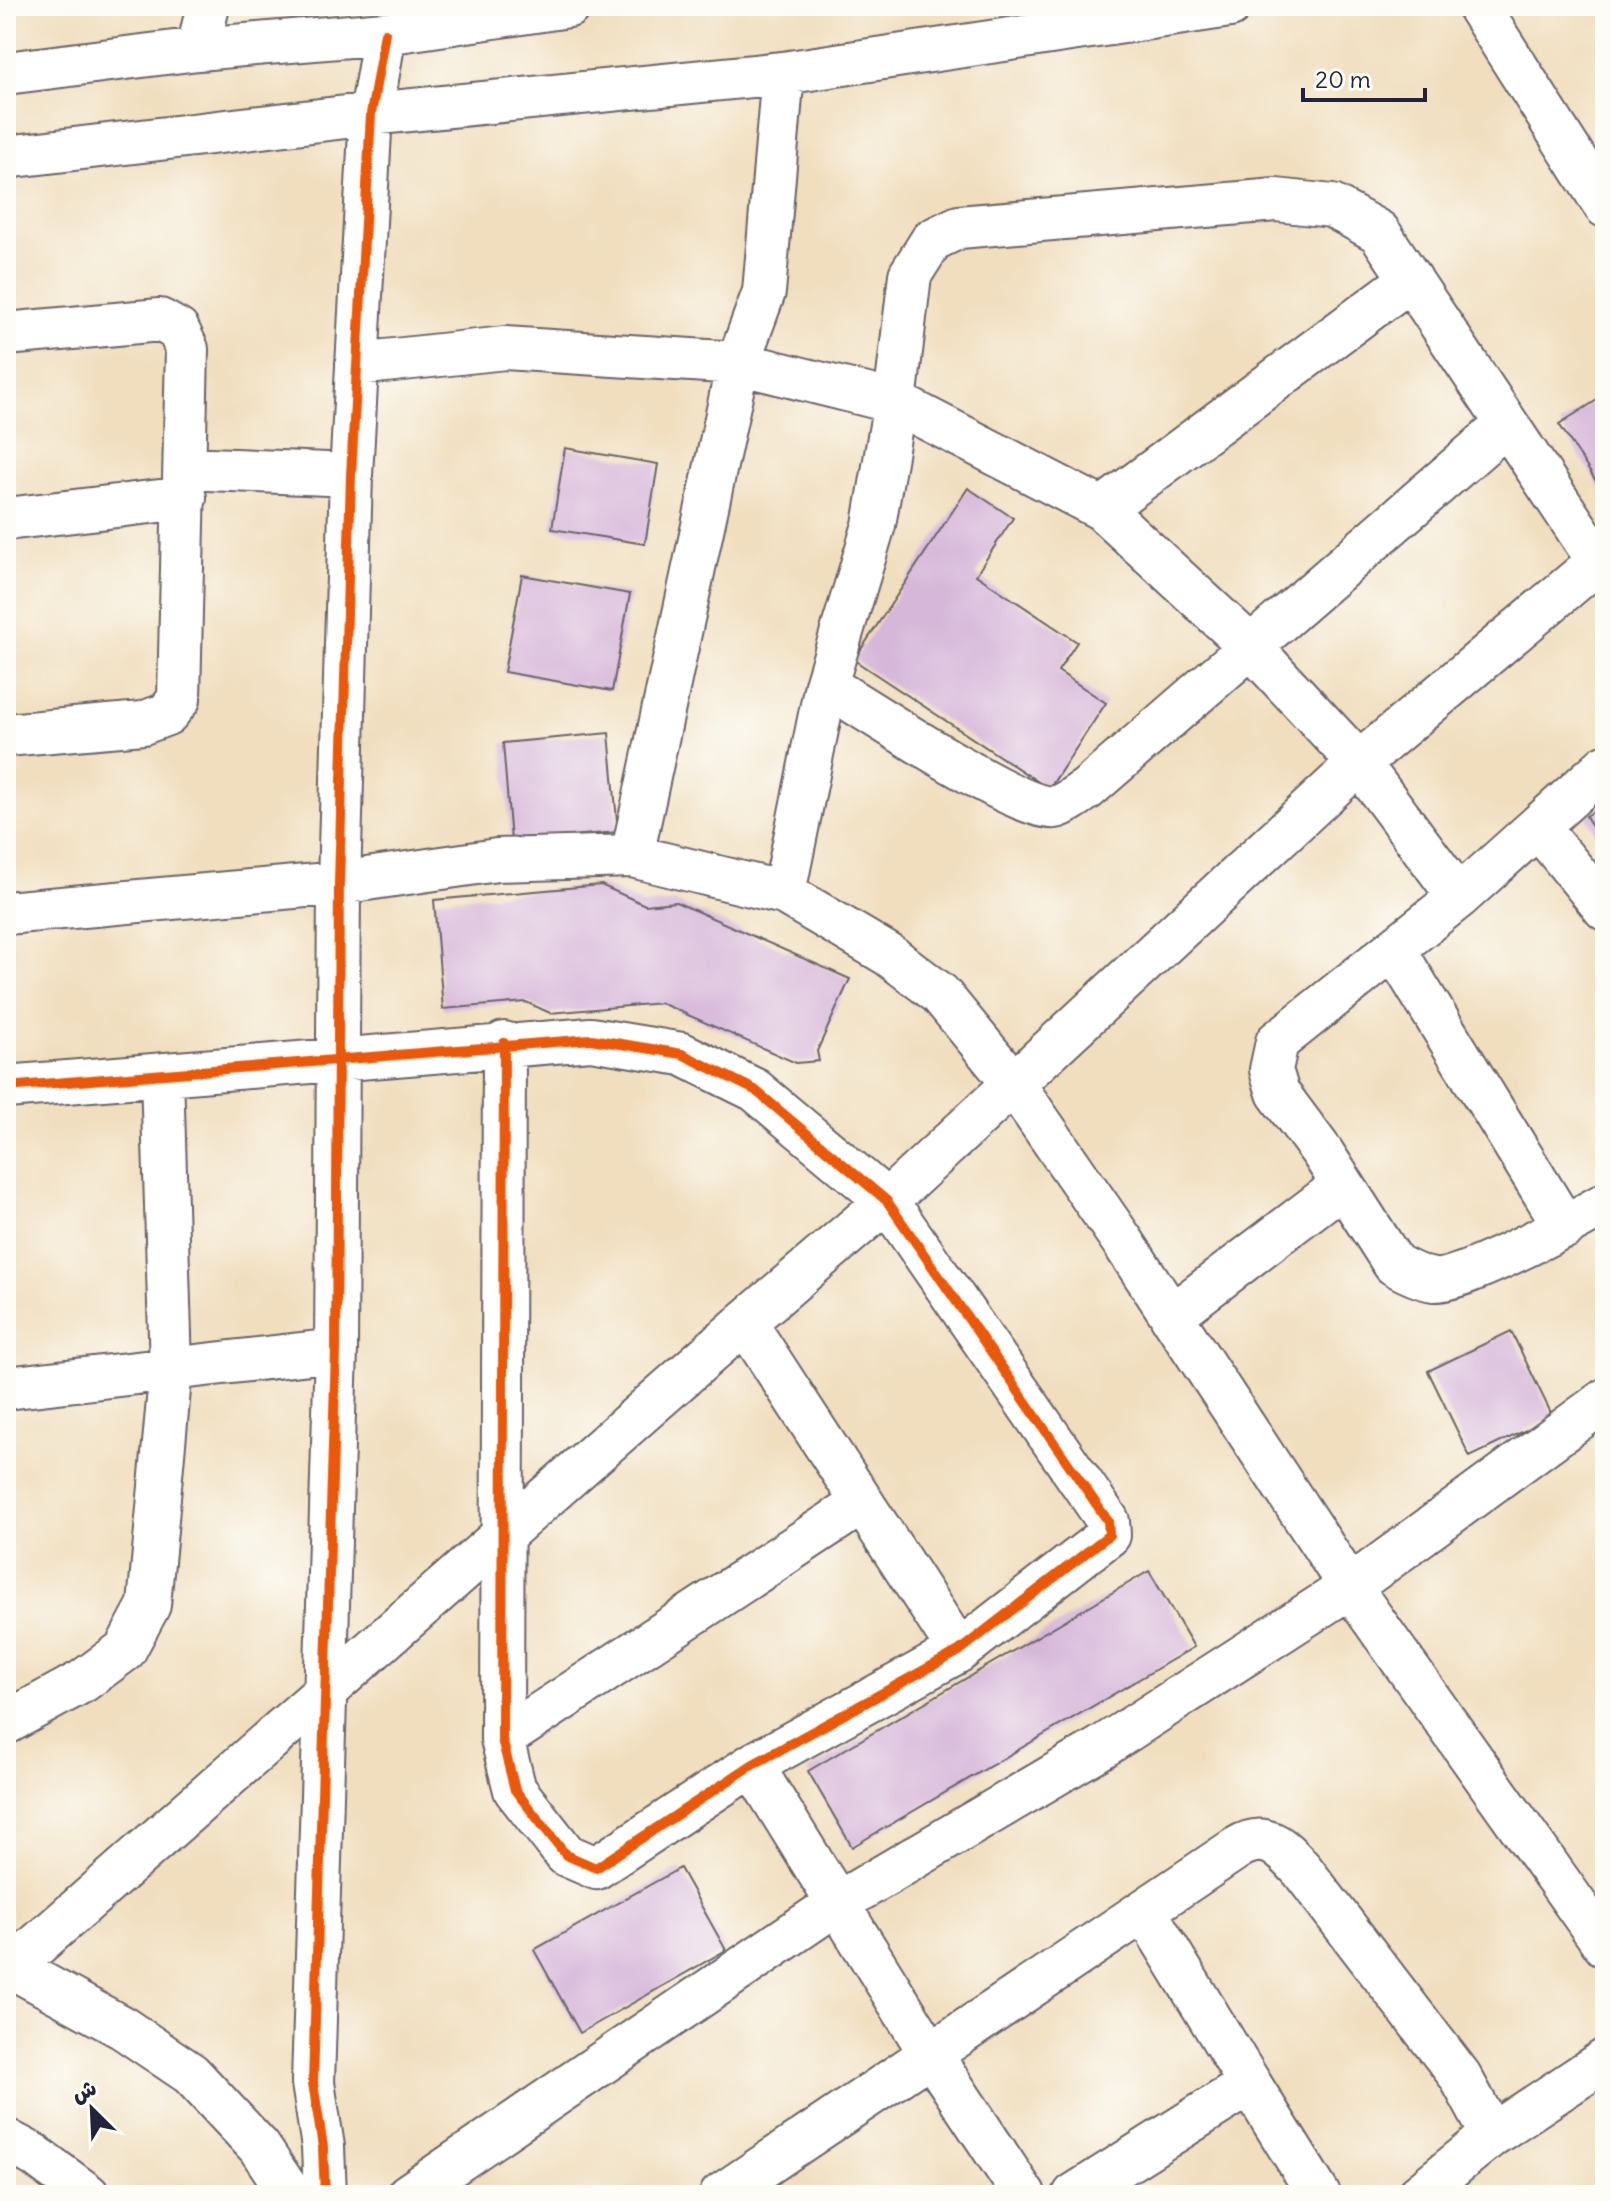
<svg xmlns="http://www.w3.org/2000/svg" width="1611" height="2201" font-family="Delius,'Playpen Sans Arabic',sans-serif">
<style>
.building{fill:#d6b6d9}
.lines{fill:none;stroke-linecap:round;stroke-linejoin:round}
.street-casing{stroke:#6a6469;stroke-width:46}
.street{stroke:#fff;stroke-width:42}
.cycleway-casing{stroke:#fdfcf7;stroke-width:15}
.cycleway{stroke:#e8590c;stroke-width:10}
</style>
<rect width="100%" height="100%" fill="#fdfcf7"/>
<filter id="ink" filterUnits="userSpaceOnUse"><feTurbulence type="fractalNoise" baseFrequency=".0125" numOctaves="2"/><feDisplacementMap in="SourceGraphic" scale="16" xChannelSelector="R" yChannelSelector="G"/><feConvolveMatrix kernelMatrix="1 2 1 2 8 2 1 2 1" color-interpolation-filters="sRGB"/></filter>
<filter id="wash" filterUnits="userSpaceOnUse"><feTurbulence type="fractalNoise" baseFrequency=".006" numOctaves="4" result="noise"/><feDisplacementMap in="SourceGraphic" scale="32" xChannelSelector="R" yChannelSelector="G"/><feGaussianBlur stdDeviation="1.8" result="paint"/><feColorMatrix in="noise" values="0 0 0 0 0 0 0 0 0 0 0 0 0 0 0 0 0 1.4 0 .05"/><feComposite in="paint" operator="in"/></filter>
<g filter="url(#wash)">
<rect width="100%" height="100%" fill="#f0debe"/>
<g id="blocks">
<path class="building" d="M1605,395V491L1603,492L1559,424Z
M565,448L658,464L645,544L552,529Z
M968,488L1013,518L976,575L1077,642L1058,671L1106,703L1049,789L854,660Z
M522,575L630,594L612,691L504,672Z
M609,733L618,832L511,841L503,743Z
M1605,805V850L1586,816Z
M601,885L645,905L676,902L850,979L817,1051L819,1061L796,1063L661,1003L550,1013L526,1002L443,1009L434,900Z
M1511,1331L1553,1417L1470,1457L1428,1371Z
M1149,1571L1194,1647L852,1847L808,1771Z
M680,1868L726,1950L580,2033L534,1950Z"/>
</g>
</g>
<g filter="url(#ink)">
<use href="#blocks" fill-opacity="0" stroke="#6a6469" stroke-width="2"/>
<g class="lines">
<defs>
<path id="street" d="M1478,6L1605,206
M198,49L208,6
M6,73L198,49L385,33L569,6
M6,157L371,114L783,73L1230,6
M6,334L160,320L178,330L187,349L179,699L167,714L143,723L6,735
M357,364L505,348L738,363L895,402L1102,509L1249,645L1359,763L1459,897
M185,468L351,475
M1102,509L1411,279
M6,519L185,498
M826,685C865,708 1020,812 1055,807C1065,805 1079,794 1087,789L1507,424
M1605,766L1459,897L1277,1042L1271,1070L1278,1093L1322,1152L1394,1264C1406,1271 1420,1278 1434,1280C1462,1283 1576,1220 1605,1204
M1539,828L1605,909
M632,856L738,363L764,292L783,73
M784,893L826,685L874,525L895,402L910,275L932,240L959,227L1276,200L1332,206L1379,232L1599,562
M6,913L339,883L497,860L632,856L784,893L889,955L940,994L1013,1083L1123,1242L1350,1587L1605,1946
M1394,949L1565,1227
M6,1087L591,1039L682,1054L755,1090L887,1201L1108,1521L1109,1535L959,1651L752,1765L596,1868L566,1855L515,1790L502,1739L504,1043
M1171,1316L1343,1185
M745,1322L959,1651
M6,1388L336,1350
M6,1723L83,1681L125,1650L149,1605L171,1368L162,1075
M502,1739L862,1503
M752,1765L930,2053L1024,2195
M1146,1913L1250,2084
M6,1964L123,2028L191,2074L259,2147L291,2195
M13,1966L745,1322L887,1201L1359,763L1605,556
M1492,2135L1605,2060
M6,2140L34,2155L88,2195
M325,2195L323,2147L313,2083L336,1350L339,883L351,475L371,114L385,33
M408,2195L836,1904L1102,1747L1350,1587L1605,1400
M721,2195L1237,1848C1267,1830 1282,1848 1302,1870L1460,2076L1492,2135L1418,2195
M1074,2195L1250,2084L1319,2195"/>
</defs>
<use href="#street" class="street-casing"/>
<use href="#street" class="street"/>
<defs>
<path id="cycleway" d="M6,1087L591,1039L682,1054L755,1090L887,1201L1108,1521L1109,1535L959,1651L752,1765L596,1868L566,1855L515,1790L502,1739L504,1043
M325,2195L323,2147L313,2083L336,1350L339,883L351,475L371,114L385,33"/>
</defs>
<use href="#cycleway" class="cycleway-casing"/>
<use href="#cycleway" class="cycleway"/>
</g>
</g>
<rect width="1611" height="2201" fill="none" stroke="#fdfcf7" stroke-width="32"/>
<g transform="translate(92 2109) rotate(336)" stroke="#fdfcf7" stroke-width="6" paint-order="stroke">
<path d="M0-6L14 30L0 20L-14 30Z" fill="#22223b"/>
<text y="-12" font-size="22" font-weight="bold" text-anchor="middle" fill="#22223b">ش</text>
</g>
<path d="M1303 88v12h122v-12" fill="none" stroke="#22223b" stroke-width="4"/>
<text x="1315" y="88" font-size="24" fill="#22223b" stroke="#fdfcf7" stroke-width="6" paint-order="stroke">20 m</text>
</svg>
